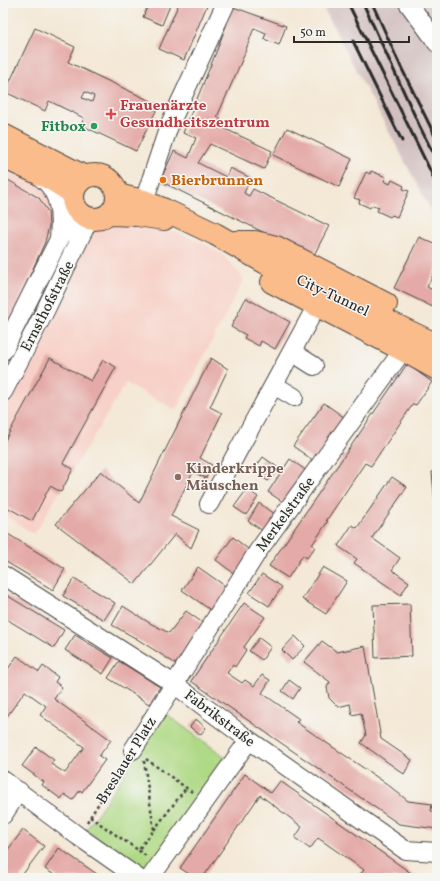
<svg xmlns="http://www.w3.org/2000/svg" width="440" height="881" font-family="Vollkorn,serif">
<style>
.built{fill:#f7d1c8}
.industrial{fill:#d2bfc0}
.green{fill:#afd985;stroke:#6d8258}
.building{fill:#e4aaa7;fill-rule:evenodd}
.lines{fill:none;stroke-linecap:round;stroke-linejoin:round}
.minor-casing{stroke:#494745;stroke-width:20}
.major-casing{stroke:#494745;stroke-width:24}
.path{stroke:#494745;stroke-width:2.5;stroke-dasharray:3 3;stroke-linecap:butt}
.minor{stroke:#fff;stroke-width:18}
.major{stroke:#fabc8b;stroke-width:22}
.rail{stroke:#2b2b2b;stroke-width:3}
.health-dot{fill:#e0444e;stroke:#f6f6f2;stroke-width:1.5}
.leisure-dot{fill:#2e9e5b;stroke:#f6f6f2;stroke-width:1.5}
.food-dot{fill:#e8710a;stroke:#f6f6f2;stroke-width:1.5}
.education-dot{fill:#8d6e63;stroke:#f6f6f2;stroke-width:1.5}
.labels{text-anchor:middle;stroke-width:3;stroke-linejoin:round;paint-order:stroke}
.health-label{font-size:15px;font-weight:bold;fill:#be3a42;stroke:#f6f6f2;text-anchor:start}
.leisure-label{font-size:15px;font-weight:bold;fill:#27864d;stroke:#f6f6f2;text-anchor:end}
.food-label{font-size:15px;font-weight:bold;fill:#c56008;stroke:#f6f6f2;text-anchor:start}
.street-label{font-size:15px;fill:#2b2b2b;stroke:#f6f6f2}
.education-label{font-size:15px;font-weight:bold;fill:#785e54;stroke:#f6f6f2;text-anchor:start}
</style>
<rect width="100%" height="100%" fill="#f6f6f2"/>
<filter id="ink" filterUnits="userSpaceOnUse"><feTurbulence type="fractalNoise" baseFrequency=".025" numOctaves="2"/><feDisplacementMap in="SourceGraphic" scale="8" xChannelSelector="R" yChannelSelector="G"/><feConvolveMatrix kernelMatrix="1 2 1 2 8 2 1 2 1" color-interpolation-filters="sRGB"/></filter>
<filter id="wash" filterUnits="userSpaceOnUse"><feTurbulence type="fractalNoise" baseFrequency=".012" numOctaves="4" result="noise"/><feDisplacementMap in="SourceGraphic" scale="16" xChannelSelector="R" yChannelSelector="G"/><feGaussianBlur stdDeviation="0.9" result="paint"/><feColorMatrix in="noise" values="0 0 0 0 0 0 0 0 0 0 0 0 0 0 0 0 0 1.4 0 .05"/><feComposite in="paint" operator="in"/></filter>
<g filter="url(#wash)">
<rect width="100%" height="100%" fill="#f4e8d6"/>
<path class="built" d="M3,165L34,180L65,211L86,229H98L114,225L147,227L176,232L203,243L223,255L244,279L176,410L126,383L34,534L3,514Z"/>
<path class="industrial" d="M321,3H437V222L338,36Z"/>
<path class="green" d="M166,714L228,759L144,871L86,830Z"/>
<g id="blocks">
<path class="building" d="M149,3H171L162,25L143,17Z
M179,3H208L184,60L159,49Z
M233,7L286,26L279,45L264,39L266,33L254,28L242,60L217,117L221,118L217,125L272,151L264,169L210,144L198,163L226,177L230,168L251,178L244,193L249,196L253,189L329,226L314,255L273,237L160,181L174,151L188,158L196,138L183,133L217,50Z
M35,28L75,47L68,62L159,105L136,151L81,125L84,118L49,101L45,111L5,92ZM85,92L94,96L92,102L82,98Z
M287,128L352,159L339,187L273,155Z
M371,171L386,177L384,181L390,184L392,180L404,186L403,189L409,191L397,217L392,215L390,217L377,211L379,207L372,205L370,208L359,203L360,200L354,198L366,172L370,174Z
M3,177L39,198L48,212L49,226L45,242L14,311L3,329Z
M419,237L437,245V267L427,287L437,292V309L394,288Z
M246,298L290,322L275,349L261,341L259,346L244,338L246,335L231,327Z
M50,358L91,381L103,360L116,367L63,463L73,469L61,492L50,486L32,521L3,505V444Z
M211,358L228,369L210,407L222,413L200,458L212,465L206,478L193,472L171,516L199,530L191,548L175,534L135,584L56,524L101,471L139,503Z
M407,364L432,382L416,405L413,404L371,466L365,463L326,521H328L312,545L315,547L307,558L303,555L288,578L269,566Z
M324,403L345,418L314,461L293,446Z
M263,457L277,467L268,481L253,471Z
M290,459L308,472L286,504L268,492Z
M437,471V514H436L432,472Z
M392,477L407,487L372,538L400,558L392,570L409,582L401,595L354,563L357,559L338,546L352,525L357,528Z
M247,489L258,497L246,515L234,507Z
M259,503L278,516L266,533L248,521Z
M3,531L65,569L53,590L3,560Z
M233,537L253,553L236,575L216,560Z
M198,567L228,588L212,611L182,590Z
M323,567L347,581L326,614L302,599Z
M262,574L282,587L269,606L249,593Z
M74,578L115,603L104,620L63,596Z
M3,593L64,630L54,648L3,617Z
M244,603L265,617L244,647L246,650L235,667L233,665L227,673L242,683L245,680L254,686L262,675L270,680L262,693L299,719L296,722L387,784L408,801L432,804L431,811H437V829L399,824L191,681Z
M410,604L412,656L375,658L373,605Z
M123,606L148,622L169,633L186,611L203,623L176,664L137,639L112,625Z
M75,635L113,658L103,674L65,650Z
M295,636L305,646L292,660L282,650Z
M259,638L271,647L262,660L249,651Z
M322,641L337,652L365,646L381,739L412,760L404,774L361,743L366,735L361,713L352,715L350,704L338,707L329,698L327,687L330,682L304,662Z
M17,656L39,672L43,666L58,677L55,682L62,687L54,699L111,740L99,756L105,760L82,792L80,790L73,800L64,794L61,799L42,785L44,782L22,766L36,747L54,760L51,764L65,773L84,747L40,715L46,706L25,691L3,722V676Z
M119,661L160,687L149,704L108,678Z
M289,680L300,688L293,699L282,691Z
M196,719L206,728L200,735L190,727Z
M245,774L271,793L280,781L418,878H357L364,870L318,838L310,849L295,838L302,827L260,795L204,876L207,878H195L180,868Z
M23,830L44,846L20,878H3V856Z
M59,848L91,870L103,878H59L45,869Z"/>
</g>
</g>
<g filter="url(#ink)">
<use href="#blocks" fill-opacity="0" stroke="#494745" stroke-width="1"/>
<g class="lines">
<defs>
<path id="minor" d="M408,3L433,37L437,43
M40,177C61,191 61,216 59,238
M139,212L144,201L169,126L226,3
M3,351L59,239L77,211
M292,352L314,366
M274,385L294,397
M3,392L45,311L89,219
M209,504L317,305
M3,575L174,684L249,740L405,850L437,852
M133,750L258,551L403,350
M3,780L78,836L138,878
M3,815L19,791
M150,878L249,740"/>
<path id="major" d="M3,135L85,177
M3,157L51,179L73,193
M73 197a22 22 0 1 1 44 0a22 22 0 1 1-44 0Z
M117,195L144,201L165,210L215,234L266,263L437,345
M110,214L137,215L164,219
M235,242H255L276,247L386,304
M272,282L403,350L437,369"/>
</defs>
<use href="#minor" class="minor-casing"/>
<use href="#major" class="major-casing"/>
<path class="path" d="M146,759L192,792
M144,761L154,830L138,850L146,856
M90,817L138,850
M87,822L125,762
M154,830L186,788"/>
<use href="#minor" class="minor"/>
<use href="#major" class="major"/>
<path class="rail" d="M348,3L429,168L437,186
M363,3L419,125L437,161
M372,3L400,65L437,140
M353,41L402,141"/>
</g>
</g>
<path class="health-dot" d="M109 108h4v4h4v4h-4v4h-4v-4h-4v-4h4z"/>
<circle class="leisure-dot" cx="94" cy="126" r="4"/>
<circle class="food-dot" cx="163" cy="180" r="4"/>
<circle class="education-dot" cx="178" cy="477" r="4"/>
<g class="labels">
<g class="health-label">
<text x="120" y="110">Frauenärzte<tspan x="120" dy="17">Gesundheitszentrum</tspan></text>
</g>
<g class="leisure-label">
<text x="86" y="131">Fitbox</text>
</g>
<g class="food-label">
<text x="171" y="185">Bierbrunnen</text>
</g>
<g class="street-label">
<text transform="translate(333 295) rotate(25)" y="5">City-Tunnel</text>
<text transform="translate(47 306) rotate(-63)" y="5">Ernsthofstraße</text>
<text transform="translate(285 514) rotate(-54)" y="5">Merkelstraße</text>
<text transform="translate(220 718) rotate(37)" y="5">Fabrikstraße</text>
<text transform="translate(126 760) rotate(-58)" y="5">Breslauer Platz</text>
</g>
<g class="education-label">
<text x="186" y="473">Kinderkrippe<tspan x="186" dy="17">Mäuschen</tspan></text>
</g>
</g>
<rect width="440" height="881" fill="none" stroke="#f6f6f2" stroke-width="16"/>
<path d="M294 36v6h115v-6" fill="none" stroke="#2b2b2b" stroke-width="2"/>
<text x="300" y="36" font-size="12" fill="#2b2b2b" stroke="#f6f6f2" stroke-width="3" paint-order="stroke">50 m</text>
</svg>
